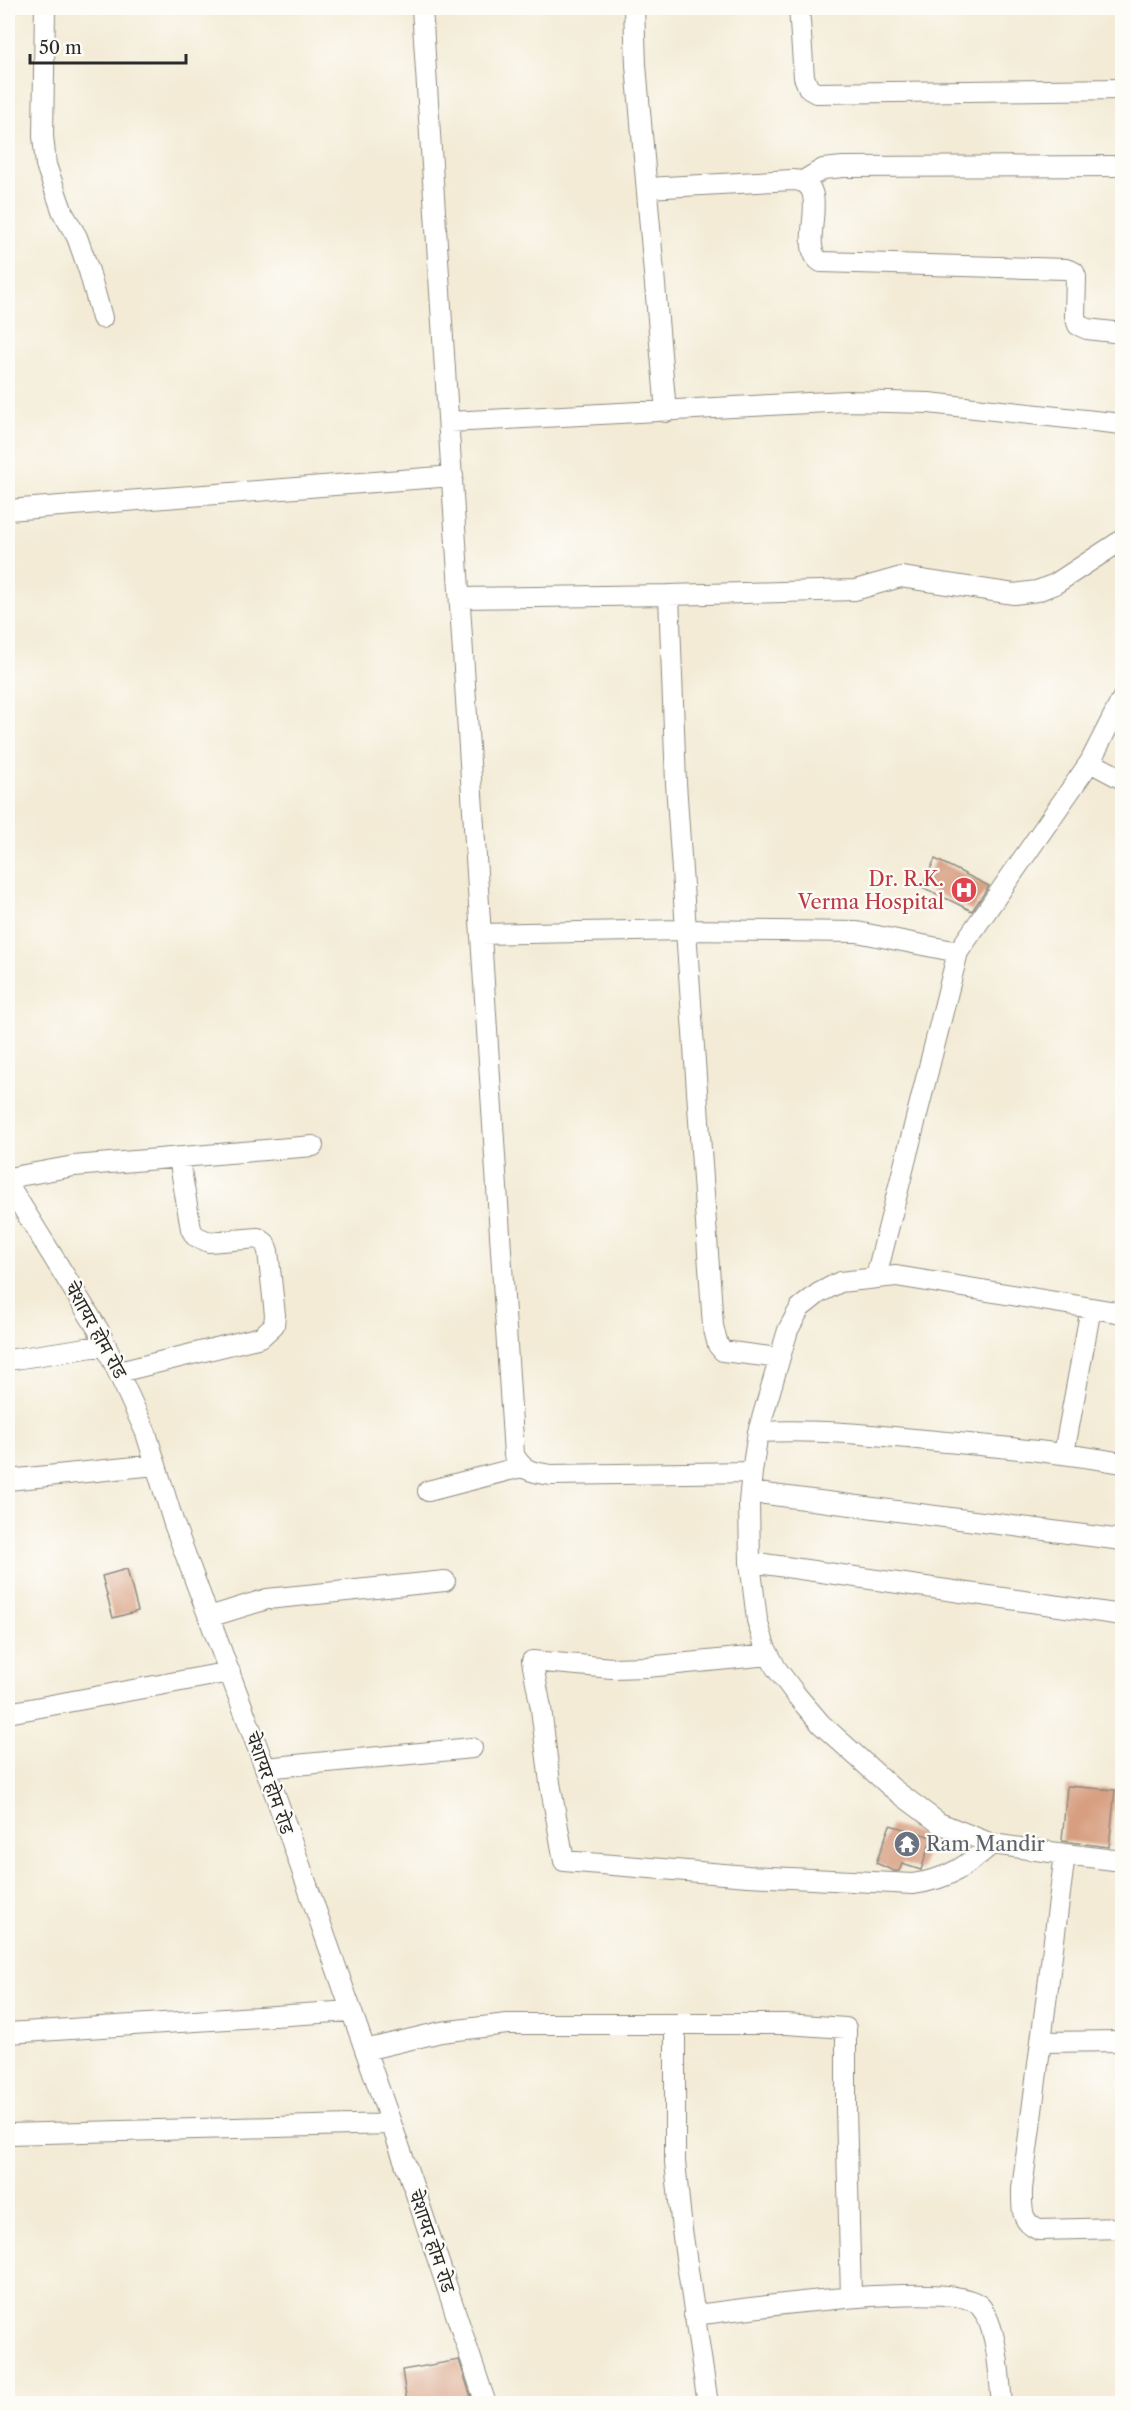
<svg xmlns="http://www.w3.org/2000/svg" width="1130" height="2411" font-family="'Libre Caslon Text','Noto Serif Devanagari',serif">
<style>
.building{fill:#d79e80}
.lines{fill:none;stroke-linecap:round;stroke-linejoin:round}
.minor-casing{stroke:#8f8b80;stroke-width:22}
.minor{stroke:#fff;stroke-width:20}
.labels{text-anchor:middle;stroke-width:4.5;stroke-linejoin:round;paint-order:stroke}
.health-label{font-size:20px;fill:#be3a42;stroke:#fdfcf7;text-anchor:end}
.street-label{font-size:20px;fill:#2b2b2b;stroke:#fdfcf7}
.worship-label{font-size:20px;fill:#5b616d;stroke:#fdfcf7;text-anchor:start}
</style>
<rect width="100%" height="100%" fill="#fdfcf7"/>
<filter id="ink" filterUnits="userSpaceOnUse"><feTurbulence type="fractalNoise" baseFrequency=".0167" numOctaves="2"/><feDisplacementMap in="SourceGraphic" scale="12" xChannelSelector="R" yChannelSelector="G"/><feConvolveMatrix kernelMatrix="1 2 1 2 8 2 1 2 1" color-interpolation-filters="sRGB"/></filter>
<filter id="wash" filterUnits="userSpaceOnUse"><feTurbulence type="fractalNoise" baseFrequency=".008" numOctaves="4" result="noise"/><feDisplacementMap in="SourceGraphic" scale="24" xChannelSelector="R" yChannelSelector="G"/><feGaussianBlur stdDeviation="1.35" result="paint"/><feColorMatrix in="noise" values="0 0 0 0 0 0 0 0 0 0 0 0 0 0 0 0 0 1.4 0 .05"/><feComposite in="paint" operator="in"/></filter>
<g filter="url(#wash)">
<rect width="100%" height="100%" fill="#f3ebd6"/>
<g id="blocks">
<path class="building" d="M935,859L989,886L972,911L922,887Z
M127,1569L138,1611L113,1618L102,1576Z
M1067,1786L1115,1790L1109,1847L1062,1841Z
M890,1825L932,1837L921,1870L902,1864L899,1871H894L876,1863Z
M459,2360L473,2403H407L402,2370Z"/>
</g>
</g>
<g filter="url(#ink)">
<use href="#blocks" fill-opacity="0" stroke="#8f8b80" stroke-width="1.5"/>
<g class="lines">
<defs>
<path id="minor" d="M45,8L43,136L46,165L63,213L77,237L89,271L102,318
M422,8L514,1455C524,1472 532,1472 551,1475L752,1472
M634,8L636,65L666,412
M799,8L804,77L809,89L816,93L1122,89
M803,181L823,169L843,167L1122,166
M647,188L793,180C836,182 795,247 821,262L1066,269L1074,272L1076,277L1075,316L1078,325L1087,329L1122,333
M449,422L847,401L929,403L1122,424
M8,510L453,476
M460,598L669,595
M1090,762L1122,779
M481,934L686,930L857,932L958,952
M8,1178L74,1166L313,1146
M8,1184L99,1331L146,1433L174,1524L276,1797L416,2194L486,2404
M876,1277L958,952L1090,762L1122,699
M779,1358L723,1351L718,1345L713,1326L676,783L669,595L855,590L901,577L1014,594L1037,591L1055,584L1122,540
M8,1360L106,1345
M119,1372L261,1337L274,1325L275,1315L268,1251L265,1243L258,1238L209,1242L195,1236L191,1229L179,1158
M758,1432C818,1429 877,1435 936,1441C999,1447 1061,1452 1122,1463
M1064,1453L1091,1308
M8,1480L155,1465
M428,1491L521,1467
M750,1492L1122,1540
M750,1562L1122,1615
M209,1617L267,1599L445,1581
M769,1655L647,1667L612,1668L532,1661L541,1708L550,1783L564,1861L748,1876L913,1884C949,1879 965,1867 992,1844
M8,1713L230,1672
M265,1768L472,1748
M1065,1854L992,1844L939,1823L892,1788L821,1724L797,1696L776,1668L765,1647L757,1620L750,1562L749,1502L752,1472L758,1432L788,1330L800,1308L819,1293L840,1282L896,1276L1122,1313
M1122,1861L1065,1854L1022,2189C1022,2208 1020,2222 1039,2230L1122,2228
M675,2024V2162L682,2230L708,2404
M8,2033L351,2011
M1041,2042L1122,2041
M365,2050L441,2032L507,2024H786L846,2028V2109L851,2297
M8,2134L391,2124
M694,2315C739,2310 954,2278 980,2306C998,2327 999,2377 1002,2404"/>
</defs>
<use href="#minor" class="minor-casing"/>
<use href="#minor" class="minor"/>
</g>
</g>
<defs>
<symbol id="hospital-disc" viewBox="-11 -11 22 22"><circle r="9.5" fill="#e0444e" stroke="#fdfcf7"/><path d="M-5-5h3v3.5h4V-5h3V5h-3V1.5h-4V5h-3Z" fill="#fff"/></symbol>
<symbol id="temple-disc" viewBox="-11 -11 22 22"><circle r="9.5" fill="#6b7280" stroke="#fdfcf7"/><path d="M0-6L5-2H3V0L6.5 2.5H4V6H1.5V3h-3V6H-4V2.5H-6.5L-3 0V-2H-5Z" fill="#fff"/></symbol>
</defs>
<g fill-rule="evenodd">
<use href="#hospital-disc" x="949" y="875" width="30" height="30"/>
<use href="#temple-disc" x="892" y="1829" width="30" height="30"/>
</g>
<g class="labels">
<g class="health-label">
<text x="944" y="886">Dr. R.K.<tspan x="944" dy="23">Verma Hospital</tspan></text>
</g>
<g class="street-label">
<text transform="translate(96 1330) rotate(61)" y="7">चेशायर होम रोड</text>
<text transform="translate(270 1783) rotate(70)" y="7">चेशायर होम रोड</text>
<text transform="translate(432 2241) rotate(71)" y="7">चेशायर होम रोड</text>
</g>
<g class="worship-label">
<text x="926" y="1851">Ram Mandir</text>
</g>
</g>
<rect width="1130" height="2411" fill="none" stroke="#fdfcf7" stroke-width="30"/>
<path d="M30 54v9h156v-9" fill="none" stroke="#2b2b2b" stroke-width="3"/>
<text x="39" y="54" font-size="18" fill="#2b2b2b" stroke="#fdfcf7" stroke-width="4.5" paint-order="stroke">50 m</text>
</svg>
